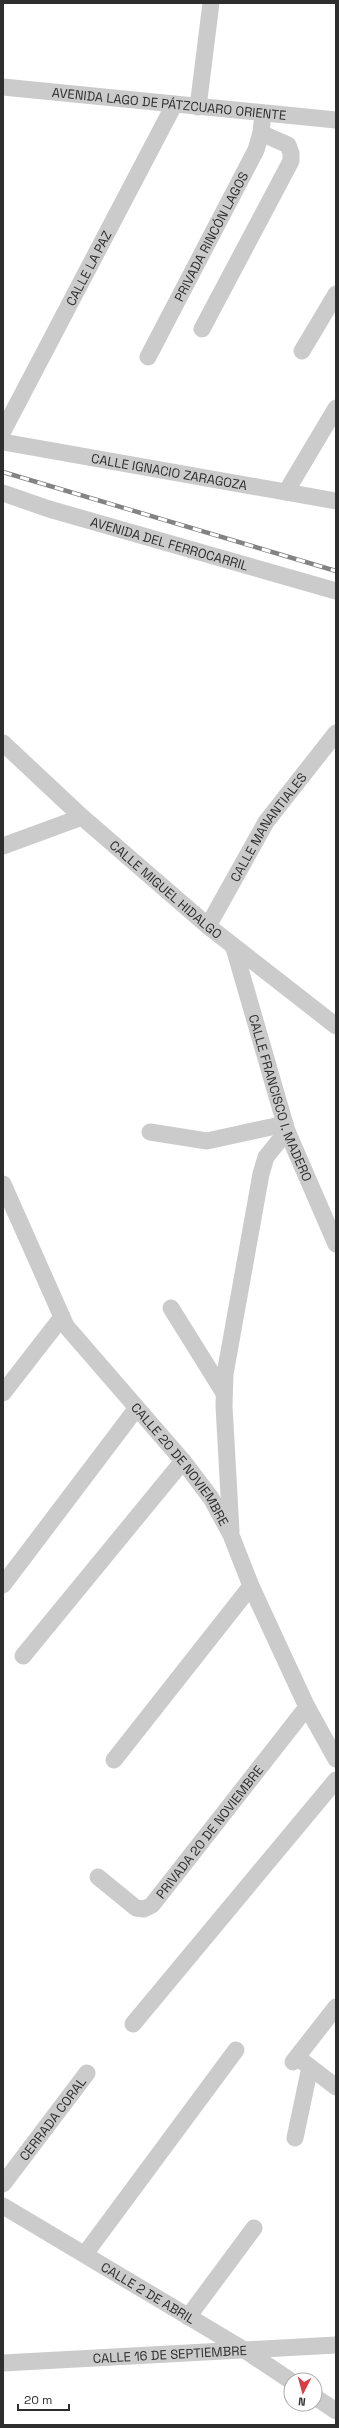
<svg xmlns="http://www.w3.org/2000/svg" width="339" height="2428" font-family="'Space Grotesk',sans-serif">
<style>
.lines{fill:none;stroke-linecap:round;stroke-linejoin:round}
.minor{stroke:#cbcbcb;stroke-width:17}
.rail-casing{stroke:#838383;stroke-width:4.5}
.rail{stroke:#fff;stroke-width:3;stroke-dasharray:9;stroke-linecap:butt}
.labels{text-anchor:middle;stroke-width:4;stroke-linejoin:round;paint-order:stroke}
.street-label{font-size:13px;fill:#2e2e2e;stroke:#fff}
</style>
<rect width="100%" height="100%" fill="#fff"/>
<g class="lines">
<g class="minor">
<path id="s1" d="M3,87L336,120"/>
<path d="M198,107L211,3"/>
<path d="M202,329L291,161V153L288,145L261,133"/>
<path d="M302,351L336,294"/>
<path id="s2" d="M148,357L256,150L261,133L263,113"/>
<path id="s3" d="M3,431L174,105"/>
<path id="s4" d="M3,442L336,501"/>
<path d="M286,492L336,408"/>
<path id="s5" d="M3,493L49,509L336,591"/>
<path id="s6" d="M3,743L82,817L208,926L336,1026"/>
<path d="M3,846L82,817"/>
<path id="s7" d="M208,926L266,822L336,733"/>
<path id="s8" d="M234,948L287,1131L336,1244"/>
<path d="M150,1132L207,1141L285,1124"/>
<path id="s9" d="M3,1184L66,1326L183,1461L211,1498L231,1535L251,1586L307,1707L336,1759"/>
<path d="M171,1308L224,1393"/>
<path d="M3,1393L62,1317"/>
<path d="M231,1531L224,1406L225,1374L261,1174L266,1157L287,1131"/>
<path d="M3,1585L136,1409"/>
<path d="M23,1656L183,1461"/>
<path d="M114,1760L251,1586"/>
<path id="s10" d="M98,1877L136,1908L144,1909L152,1905L307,1707"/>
<path d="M133,2024L336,1780"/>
<path d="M302,2061L336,2087"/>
<path d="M293,2062L336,2007"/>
<path d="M295,2138L310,2067"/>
<path id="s11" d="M3,2184L87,2073"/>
<path id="s12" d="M3,2206L246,2351L291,2381"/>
<path d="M85,2254L236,2050"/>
<path d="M188,2317L254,2228"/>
<path id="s13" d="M3,2363L336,2345"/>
<path d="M315,2397L336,2411"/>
</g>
<defs>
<path id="rail" d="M3,472L336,571"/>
</defs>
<use href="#rail" class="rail-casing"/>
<use href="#rail" class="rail"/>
</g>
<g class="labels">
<g class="street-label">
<text dy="5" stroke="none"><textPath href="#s1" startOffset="167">AVENIDA LAGO DE PÁTZCUARO ORIENTE</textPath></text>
<text dy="5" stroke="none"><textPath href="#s2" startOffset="136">PRIVADA RINCÓN LAGOS</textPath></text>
<text dy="5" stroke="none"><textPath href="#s3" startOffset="184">CALLE LA PAZ</textPath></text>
<text dy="5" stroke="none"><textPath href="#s4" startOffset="169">CALLE IGNACIO ZARAGOZA</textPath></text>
<text dy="5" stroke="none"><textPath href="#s5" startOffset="174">AVENIDA DEL FERROCARRIL</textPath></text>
<text dy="5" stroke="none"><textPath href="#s7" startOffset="116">CALLE MANANTIALES</textPath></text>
<text dy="5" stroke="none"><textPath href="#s6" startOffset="219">CALLE MIGUEL HIDALGO</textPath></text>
<text dy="5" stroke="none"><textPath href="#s8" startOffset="157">CALLE FRANCISCO I. MADERO</textPath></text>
<text dy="5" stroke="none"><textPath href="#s9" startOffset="335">CALLE 20 DE NOVIEMBRE</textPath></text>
<text dy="5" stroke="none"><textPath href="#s10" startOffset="159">PRIVADA 20 DE NOVIEMBRE</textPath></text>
<text dy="5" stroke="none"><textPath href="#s11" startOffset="82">CERRADA CORAL</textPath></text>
<text dy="5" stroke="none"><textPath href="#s12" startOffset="169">CALLE 2 DE ABRIL</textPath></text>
<text dy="5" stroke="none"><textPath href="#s13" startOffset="167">CALLE 16 DE SEPTIEMBRE</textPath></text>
</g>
</g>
<rect width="339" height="2428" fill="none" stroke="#2e2e2e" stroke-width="8"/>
<g transform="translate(303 2392) rotate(186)"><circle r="19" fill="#ffffff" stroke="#ababab"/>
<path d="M0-3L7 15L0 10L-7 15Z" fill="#d83e46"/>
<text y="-6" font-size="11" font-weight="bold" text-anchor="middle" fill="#2e2e2e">N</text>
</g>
<path d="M18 2404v6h51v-6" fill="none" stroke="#2e2e2e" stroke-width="2"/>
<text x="24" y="2404" font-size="12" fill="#2e2e2e" stroke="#ffffff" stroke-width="3" paint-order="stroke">20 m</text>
</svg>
